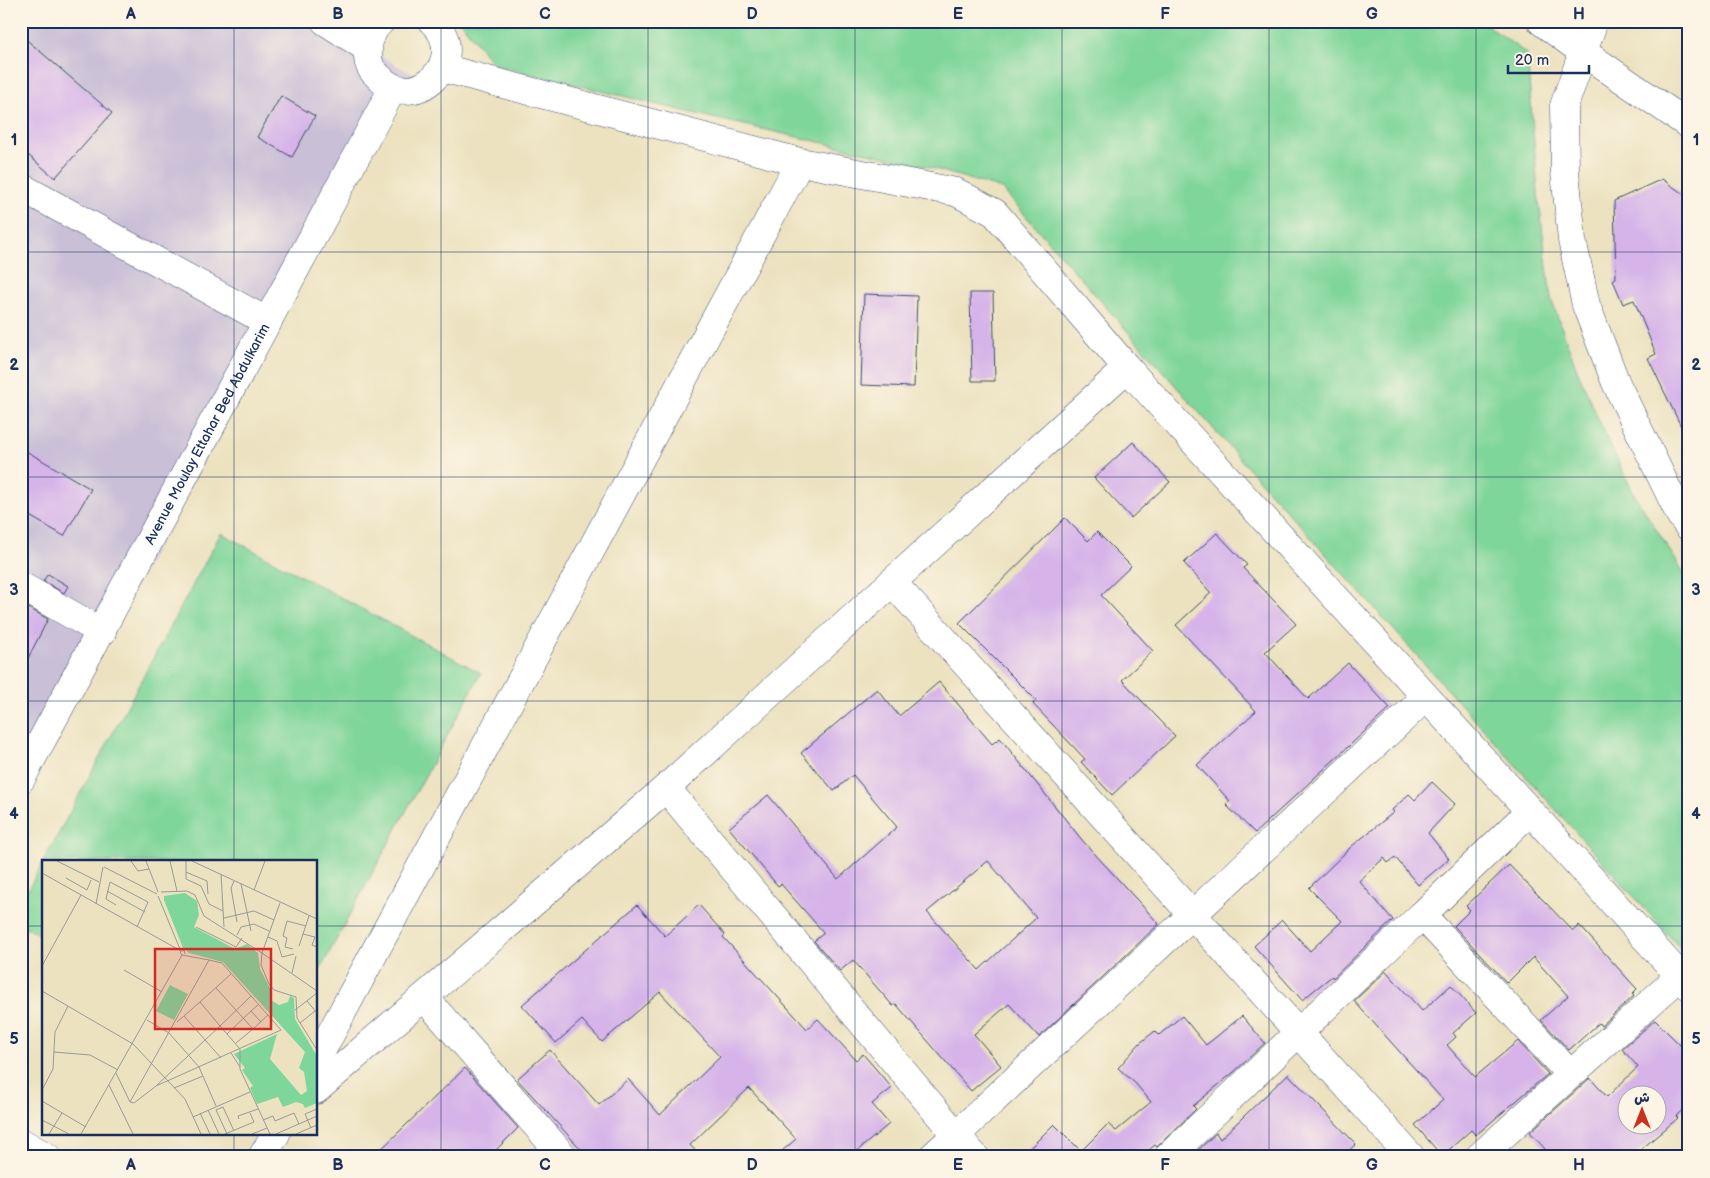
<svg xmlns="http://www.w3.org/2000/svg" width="1710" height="1178" font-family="'Balsamiq Sans','Playpen Sans Arabic',sans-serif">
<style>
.industrial{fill:#c9bfd7}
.green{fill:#7fd69a;stroke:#4d827c}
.building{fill:#d6b4e9;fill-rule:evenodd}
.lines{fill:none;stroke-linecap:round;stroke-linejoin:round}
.minor-casing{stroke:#3a4a6d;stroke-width:29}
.minor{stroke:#fff;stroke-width:28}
.grid{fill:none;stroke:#1b2f5e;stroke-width:1;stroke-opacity:0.55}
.labels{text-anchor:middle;stroke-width:4;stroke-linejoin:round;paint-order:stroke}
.street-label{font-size:14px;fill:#1b2f5e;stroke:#fcf5e5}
.inset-road{fill:none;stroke:#989a99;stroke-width:1}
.view{fill:#d62828;fill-opacity:0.15;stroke:#d62828;stroke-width:2.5}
.inset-edge{fill:none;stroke:#1b2f5e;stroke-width:2.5}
.neatline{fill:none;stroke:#1b2f5e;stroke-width:2}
.grid-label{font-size:16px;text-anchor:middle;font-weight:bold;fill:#1b2f5e}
</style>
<rect width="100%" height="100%" fill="#fcf5e5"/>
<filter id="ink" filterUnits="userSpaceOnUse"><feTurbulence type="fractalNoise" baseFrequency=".02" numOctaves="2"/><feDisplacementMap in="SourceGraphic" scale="10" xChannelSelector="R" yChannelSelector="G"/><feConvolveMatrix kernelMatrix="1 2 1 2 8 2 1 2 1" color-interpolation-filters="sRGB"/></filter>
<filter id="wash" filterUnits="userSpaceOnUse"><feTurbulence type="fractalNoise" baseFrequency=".0096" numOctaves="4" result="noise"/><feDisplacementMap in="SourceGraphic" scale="20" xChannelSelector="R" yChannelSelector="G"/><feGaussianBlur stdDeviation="1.12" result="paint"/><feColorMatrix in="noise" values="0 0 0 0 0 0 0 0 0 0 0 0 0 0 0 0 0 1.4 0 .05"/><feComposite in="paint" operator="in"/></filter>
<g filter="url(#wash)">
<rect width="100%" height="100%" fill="#ece2c0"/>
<path class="industrial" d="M21,21H319L414,75L21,796Z"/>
<path class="green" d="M460,21H1481L1527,54L1538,193L1551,299L1578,372L1608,441L1635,496L1689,581V958L1241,460L1002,189L925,166L709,117L494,65Z
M221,533L481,673L316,977V862H44V937L21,925V903Z"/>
<g id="blocks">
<path class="building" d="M21,35L112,113L55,178L21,149Z
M281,96L315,116L292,157L257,137Z
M1662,179L1689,198V443L1648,358L1656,354L1634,300L1623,304L1613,280L1616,278L1614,201Z
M970,293H993L995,381H972Z
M864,294L917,296L914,387L861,385Z
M1133,442L1170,482L1131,518L1094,478Z
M21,448L91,489L64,536L21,511Z
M1065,518L1088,541L1097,532L1131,566L1101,595L1153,651L1122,680L1175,736L1112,795L1081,762L1085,759L1033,704L1036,700L959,623Z
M1217,533L1247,565L1243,568L1296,624L1265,652L1308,699L1348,663L1390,708L1255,833L1226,805L1230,801L1197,765L1256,711L1176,625L1211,593L1184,563Z
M48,574L68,586L64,593L43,581Z
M27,607L48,619L21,672V616Z
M939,682L992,744L1000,738L1082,840L1159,924L1039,1037L1009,1004L974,1034L1001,1066L971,1091L896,1004L893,1006L853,960L840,971L814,941L824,933L781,884L778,886L729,828L768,795L838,879L897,827L853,775L834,791L801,753L877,689L899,716ZM988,861L1036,918L979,970L927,912Z
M1432,782L1455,804L1428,833L1449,859L1418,885L1395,857L1388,863L1384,858L1359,881L1393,920L1333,978L1332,976L1302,1000L1254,946L1282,920L1310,951L1342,921L1309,888L1352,846L1394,812L1392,810L1409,794L1415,800Z
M1509,865L1573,931L1579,925L1637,989L1632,994L1634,996L1601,1026L1599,1023L1569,1050L1541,1020L1568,996L1533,957L1507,983L1454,926L1470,910L1466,906Z
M637,905L665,936L699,905L725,935L723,937L807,1029L818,1019L856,1060L863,1054L892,1088L872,1104L889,1124L850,1157H775L796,1139L749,1088L690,1145L701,1157H588L517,1079L550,1050L599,1105L628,1079L660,1115L720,1057L660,992L602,1042L582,1020L556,1043L522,1005Z
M1386,971L1422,1011L1451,985L1476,1013L1453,1033L1456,1037L1447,1045L1475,1077L1518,1041L1548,1074L1476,1135L1471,1130L1442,1156L1415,1125L1443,1100L1354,1001Z
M1182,1016L1206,1045L1242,1016L1265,1043L1234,1072L1193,1106L1196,1109L1157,1147L1155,1145L1140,1157H1021L1054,1124L1081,1151L1108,1124L1116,1131L1151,1102L1136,1084L1118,1068L1140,1043L1155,1031L1159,1035Z
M1655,1020L1689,1054V1104L1676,1116L1678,1118L1632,1157H1552L1530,1132L1590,1078L1607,1097L1638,1067L1622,1049ZM1628,1096H1658V1126H1628Z
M465,1068L518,1128L489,1157H373Z
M1288,1074L1356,1144L1342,1157H1191L1216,1133L1220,1139Z"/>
</g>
</g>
<g filter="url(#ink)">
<use href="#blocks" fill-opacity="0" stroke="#3a4a6d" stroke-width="1"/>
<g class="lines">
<defs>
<g id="minor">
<path d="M325,21L367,48"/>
<path d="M381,21C371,30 367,43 368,56C368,64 372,71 378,76C414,117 473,58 432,21"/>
<path d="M1541,21L1583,52L1564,106L1565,172L1572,240L1586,305L1616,383L1679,513L1689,527"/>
<path d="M1594,21L1583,52L1689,125"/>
<path d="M800,162L956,192L995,213L1127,368L1689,986"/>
<path d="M21,187L268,322"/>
<path d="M1127,368L666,788L956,1135L1425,698"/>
<path d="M892,582L1411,1157"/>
<path d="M21,586L102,632"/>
<path id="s1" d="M21,779L393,88"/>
<path d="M1529,812L1422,915L1570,1074"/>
<path d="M424,997L564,1157"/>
<path d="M316,1061L800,162L442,68"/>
<path d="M316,1090L666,788"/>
<path d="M21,1142L47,1157"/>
<path d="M262,1157L276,1134"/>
<path d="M932,1157L956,1135L975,1157"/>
<path d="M1168,1157L1422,915"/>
<path d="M1479,1157L1680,976"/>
</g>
</defs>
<use href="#minor" class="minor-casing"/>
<use href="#minor" class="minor"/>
</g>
</g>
<path class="grid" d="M234,21V862M441,21V1157M648,21V1157M855,21V1157M1062,21V1157M1269,21V1157M1476,21V1157M21,252H1689M21,477H1689M21,701H1689M21,926H44M316,926H1689M234,1134V1157"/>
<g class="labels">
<g class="street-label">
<text dy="5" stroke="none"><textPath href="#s1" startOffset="392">Avenue Moulay Ettahar Bed Abdulkarim</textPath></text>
</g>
</g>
<g transform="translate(42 860)">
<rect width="275" height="275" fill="#ece2c0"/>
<path d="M143,33L155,41L157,55L152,67L193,89L205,84L216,93L218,109L229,130V140L237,145L246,142L248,136L252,138L253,159L275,196V243L263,248L261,244L254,242L241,247L236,237L215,244L208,228L211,226L200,210L203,208L192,194L235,174L228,199L259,235L265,231L262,212L257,208L263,192L181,102L147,93L141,88L122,40V36ZM128,125L146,134L132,160L114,151Z" fill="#7fd69a"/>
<path class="inset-road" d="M15,1L57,22M89,1L96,11L107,9M104,1L116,32M128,1L135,31M144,1V19L159,26L167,44L181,51M150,1L275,59M62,7L115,34M144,12L165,21L166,34M0,13L139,91M179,14L182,67M24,18L45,30L49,20M192,21L189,28L195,62M199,24L209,71M212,30L223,1M65,31L103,52M119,32L145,31L153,35L162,56L220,93L219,105L227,124L232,130L254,137L255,158L275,190M116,36L138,89M238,43L220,93L275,131M54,44L61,7M74,45L64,39L68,22L106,42L95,67M182,58L212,51L232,60M154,67L194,87L200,78M261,74L273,77L270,85L275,87M195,75L199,67L212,64L227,71M226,77L235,81L240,97L252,94M257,86L267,56M251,89L243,87L245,78L241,76L245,61L264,66M0,106L39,35M82,110L120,132M250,113L254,96M189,114L158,142L178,166L209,136M174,128L211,169L194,183M0,131L91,184L143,239L159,274M265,141L275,153M217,144L209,151L219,162M253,150L275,133M142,156L179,198M105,160L127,173L157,207L174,246M135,162L158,142M258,163L273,151M211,169L226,155M185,174L209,151M12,192L48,195L76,210M189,193L198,207M74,213L88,242L92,243L114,226L239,170L180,103L167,100M67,225L91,274M115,225L178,166L198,189V209L228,274M132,228L161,216M0,230L11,209L13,172L26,146M0,241L44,267M88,242L167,100L140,95L138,92L142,90L143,94M166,250L177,274M158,253L168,274M151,257L208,232M197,259L196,256L216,249M0,260L27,274M221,260L231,256L233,261L252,253L257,264M269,268L263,254L275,249M7,274L20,253M39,274L140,95M183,274L212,262L208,253M185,274L174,250L181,247L192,271M210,274L225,268M234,274L275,256M254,274L275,265"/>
<path class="view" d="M113,89H229V169H113Z"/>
<rect width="275" height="275" class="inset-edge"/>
</g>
<rect width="1710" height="1178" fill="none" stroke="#fcf5e5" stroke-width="55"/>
<g transform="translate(1642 1110)"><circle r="24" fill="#fcf5e5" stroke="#a2a6af"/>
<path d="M0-4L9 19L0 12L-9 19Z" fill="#c8321e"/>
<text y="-8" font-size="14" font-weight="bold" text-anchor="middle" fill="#1b2f5e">ش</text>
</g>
<path d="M1508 65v8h81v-8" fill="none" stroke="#1b2f5e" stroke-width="2.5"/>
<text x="1515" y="65" font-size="15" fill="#1b2f5e" stroke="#fcf5e5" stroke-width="4" paint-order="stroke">20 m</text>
<rect x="28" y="28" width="1654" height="1122" class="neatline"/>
<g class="grid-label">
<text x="131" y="19">A</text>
<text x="338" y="19">B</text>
<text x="545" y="19">C</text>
<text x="752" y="19">D</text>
<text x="958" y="19">E</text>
<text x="1165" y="19">F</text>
<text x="1372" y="19">G</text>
<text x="1579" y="19">H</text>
<text x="14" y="145">1</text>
<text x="1696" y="145">1</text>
<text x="14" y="370">2</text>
<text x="1696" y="370">2</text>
<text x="14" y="595">3</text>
<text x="1696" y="595">3</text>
<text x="14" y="819">4</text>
<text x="1696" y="819">4</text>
<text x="14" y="1044">5</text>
<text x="1696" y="1044">5</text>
<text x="131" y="1170">A</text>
<text x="338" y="1170">B</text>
<text x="545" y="1170">C</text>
<text x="752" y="1170">D</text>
<text x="958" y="1170">E</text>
<text x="1165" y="1170">F</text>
<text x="1372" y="1170">G</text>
<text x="1579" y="1170">H</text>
</g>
</svg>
